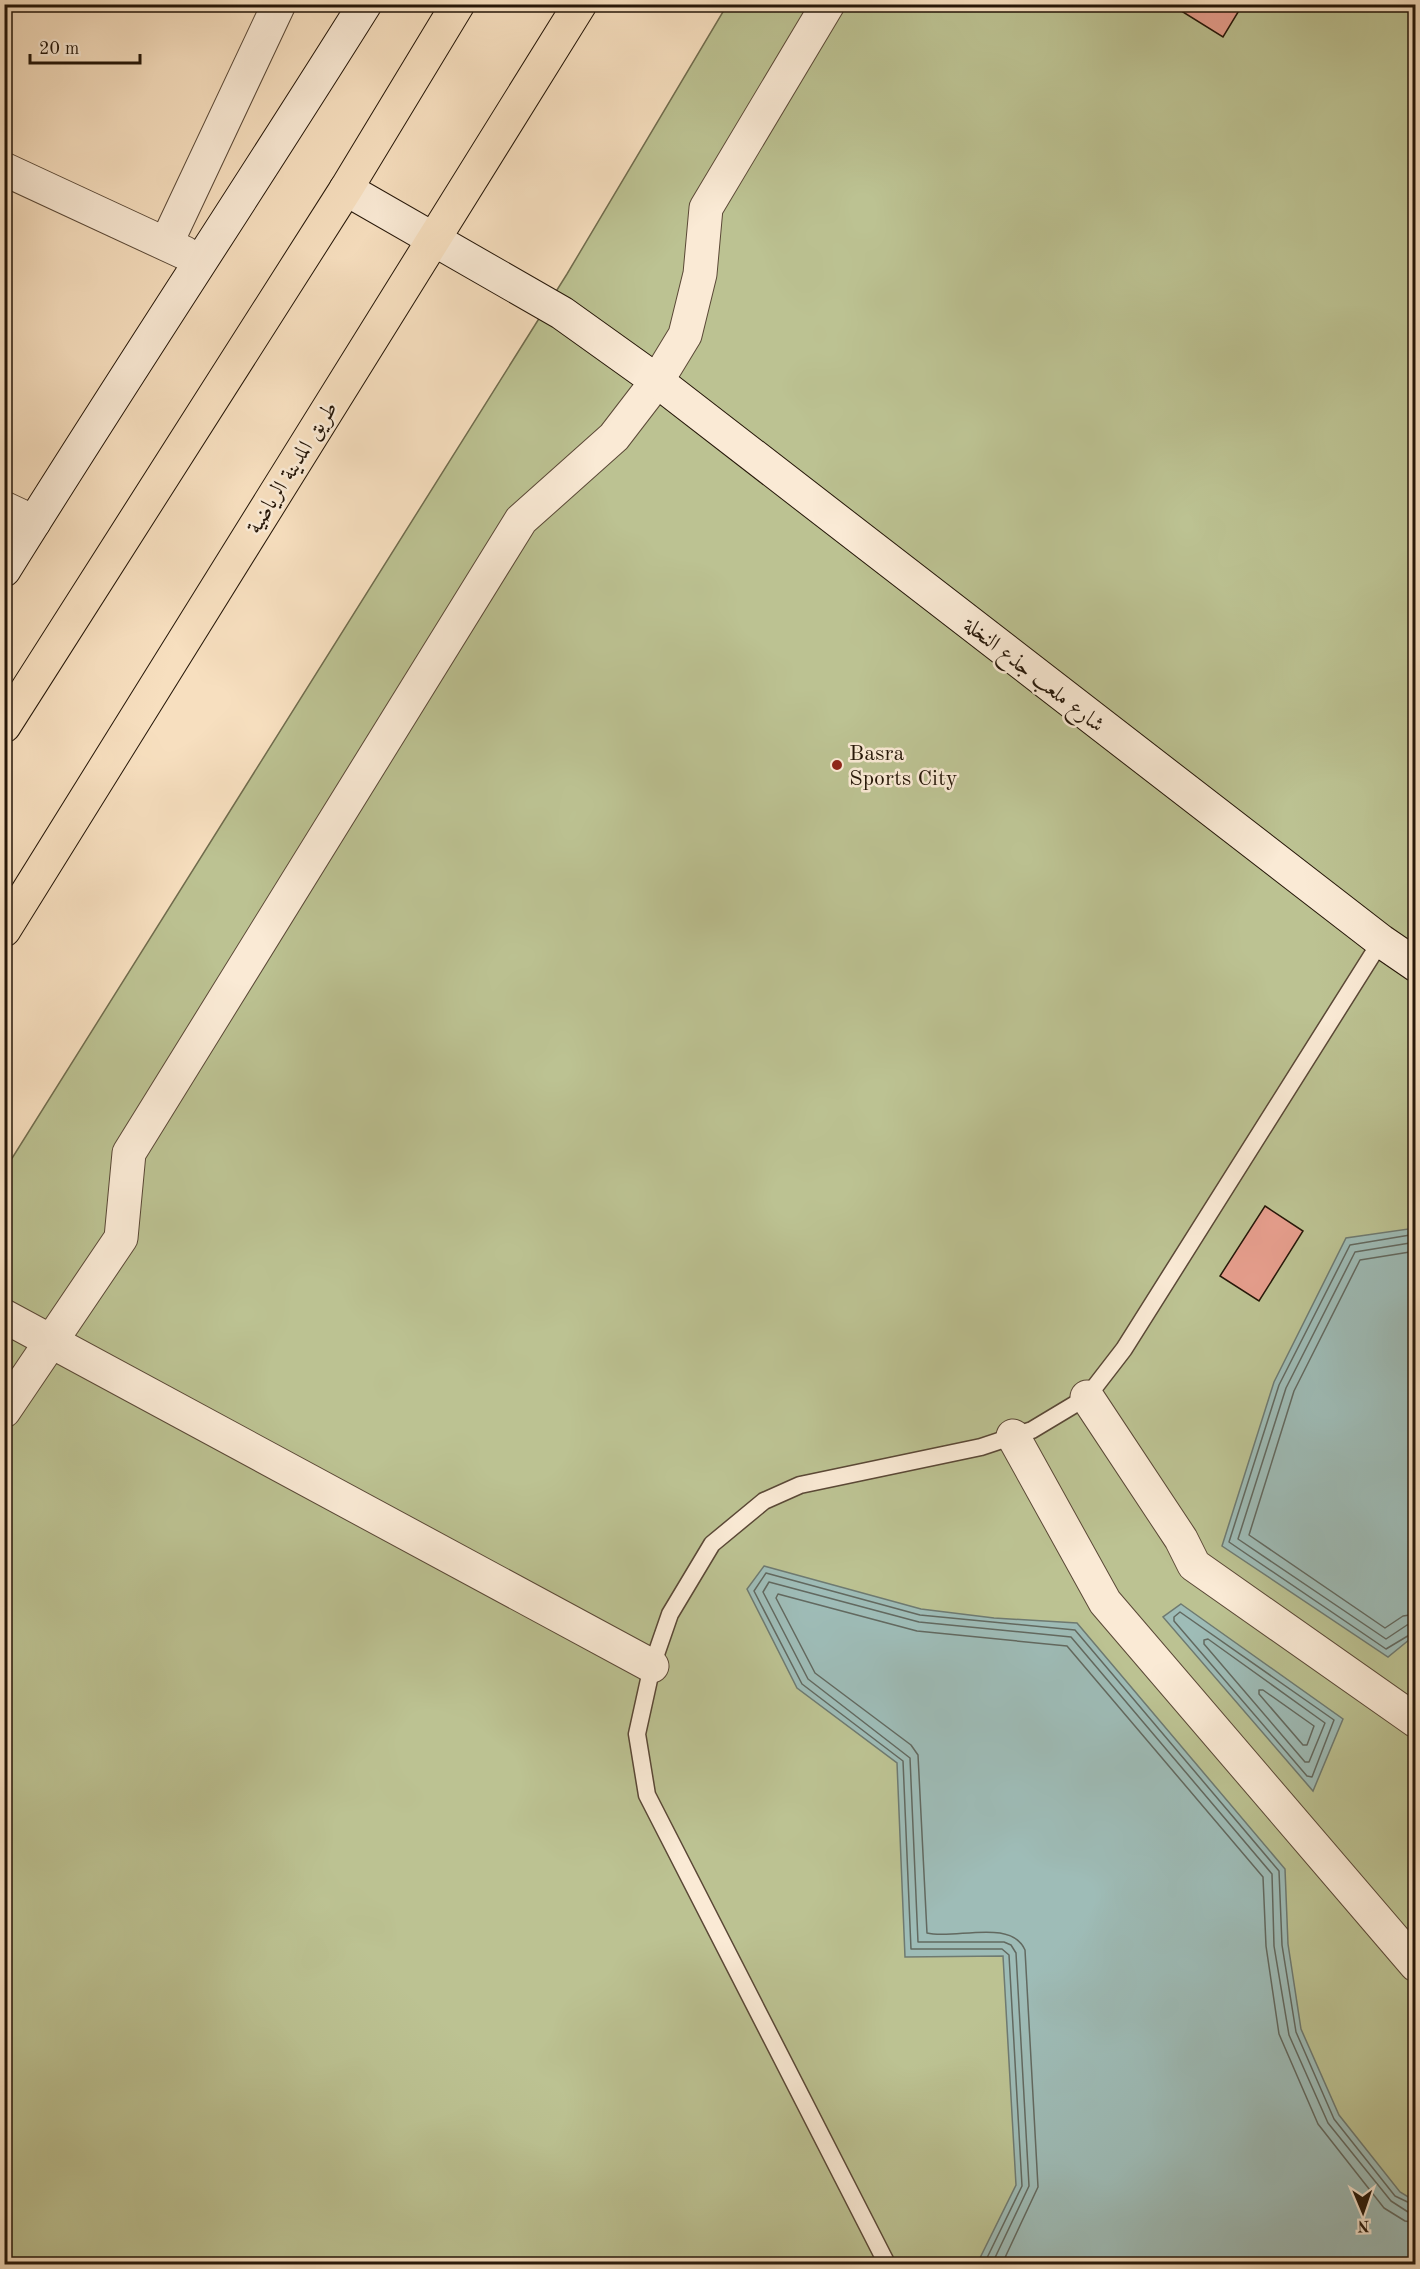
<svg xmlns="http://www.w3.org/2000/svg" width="1420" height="2269" font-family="'Old Standard TT',Amiri,serif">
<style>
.green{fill:#bcc292;stroke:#706c4d;stroke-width:1.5}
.water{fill:#9ebcb7;stroke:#6e7a71;stroke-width:1.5}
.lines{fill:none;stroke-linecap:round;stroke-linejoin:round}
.shore{stroke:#626960;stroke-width:1.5}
.building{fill:#e69e8d;stroke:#251608;stroke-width:1.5}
.lane-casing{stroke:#5a4836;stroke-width:19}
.street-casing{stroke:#5a4836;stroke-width:35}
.secondary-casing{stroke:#251608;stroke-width:35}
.primary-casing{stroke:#251608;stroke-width:35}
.lane{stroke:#faead5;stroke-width:16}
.street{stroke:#faead5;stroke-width:33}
.secondary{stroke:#faead5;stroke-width:33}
.primary{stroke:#f7dfbf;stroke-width:33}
.poi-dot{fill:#8f2418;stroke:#faead5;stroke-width:2}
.labels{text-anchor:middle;stroke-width:5;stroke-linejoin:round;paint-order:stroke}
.street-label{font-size:22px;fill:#251608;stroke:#faead5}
.poi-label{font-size:22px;fill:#251608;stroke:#faead5;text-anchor:start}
</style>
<rect width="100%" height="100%" fill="#f7dfbf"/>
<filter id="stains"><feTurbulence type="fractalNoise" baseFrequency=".00333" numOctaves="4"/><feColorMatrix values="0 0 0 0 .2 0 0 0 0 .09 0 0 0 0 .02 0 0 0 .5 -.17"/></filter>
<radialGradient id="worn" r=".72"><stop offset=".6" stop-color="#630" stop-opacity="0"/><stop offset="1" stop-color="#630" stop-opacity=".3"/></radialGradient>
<path class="green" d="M727,5H1415V2264H5L4,1171L567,274Z"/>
<path class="water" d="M1415,1228V1635L1388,1657L1222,1546L1274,1382L1346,1238Z
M764,1566L921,1609L994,1618L1077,1623L1285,1869L1288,1944L1301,2029L1339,2115L1400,2192L1415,2201V2264H979L978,2262L1016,2185L1003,1956L905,1957L897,1763L797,1688L747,1589Z
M1181,1604L1343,1719L1313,1791L1163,1617Z"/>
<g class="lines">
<path class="shore" d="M1416,1234L1350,1245L1279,1385L1229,1542L1386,1649L1416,1631
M1416,1242L1355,1252L1286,1388L1238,1539L1386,1639L1407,1625L1416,1623
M1416,1251L1360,1260L1294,1391L1249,1535L1385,1628L1403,1616L1416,1614
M1180,1612L1334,1720L1312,1777L1307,1776L1174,1621V1617Z
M1208,1639L1325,1723L1309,1762H1305L1204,1644V1640Z
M1259,1690H1263L1314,1726L1307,1745H1303L1259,1694Z
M984,2264L1022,2186L1009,1955L1002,1949H911L903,1761L802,1684L754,1591L766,1573L920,1615L1075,1630L1279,1871L1282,1945L1296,2032L1334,2119L1395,2196L1416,2206
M992,2264L1029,2186L1016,1953L1011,1945L1004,1942H918L910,1758L808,1679L763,1592L769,1582L919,1622L1071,1637L1272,1874L1274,1946L1289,2035L1328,2123L1391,2201L1408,2212L1416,2214
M1002,2264L1038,2187L1025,1950C1011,1918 954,1940 927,1933L918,1755L911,1745L815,1673L776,1598L778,1594L917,1631L1067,1646L1263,1877L1266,1946L1279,2034L1318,2124L1384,2208L1405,2221L1416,2223"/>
</g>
<path class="building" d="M1170,4H1243L1223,37Z
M1265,1206L1303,1231L1259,1301L1220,1276Z"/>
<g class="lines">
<defs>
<path id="lane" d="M887,2264L647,1795L637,1734L652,1666L670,1614L712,1544L764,1501L800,1485L981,1447L1032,1430L1087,1397L1124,1349L1381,941"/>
<path id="street" d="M4,169L185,253
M166,244L279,4
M4,508L34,522
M4,1316L652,1666
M1087,1397L1181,1539L1194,1565L1416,1721
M4,1411L121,1238L129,1153L521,520L614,437L657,381L685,335L700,274L706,208L828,4
M1013,1436L1105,1602L1416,1965"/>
<path id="secondary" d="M346,189L562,313L657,381L1381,941L1416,965
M4,570C122,380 246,194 365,4"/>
<path id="primary" d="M4,726L346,189L458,4
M4,930L580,4"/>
</defs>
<use href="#lane" class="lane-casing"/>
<use href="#street" class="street-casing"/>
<use href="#secondary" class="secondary-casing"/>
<use href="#primary" class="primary-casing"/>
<use href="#lane" class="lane"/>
<use href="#street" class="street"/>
<use href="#secondary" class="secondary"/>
<use href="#primary" class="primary"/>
</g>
<circle class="poi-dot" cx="837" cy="765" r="6"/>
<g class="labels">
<g class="street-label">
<text transform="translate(291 467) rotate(-58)" y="8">طريق المدينة الرياضية</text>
<text transform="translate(1035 674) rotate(38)" y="8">شارع ملعب جذع النخلة</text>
</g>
<g class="poi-label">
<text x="849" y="760">Basra<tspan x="849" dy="25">Sports City</tspan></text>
</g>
</g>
<rect width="1420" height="2269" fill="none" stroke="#f7dfbf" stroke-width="24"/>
<rect x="6" y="6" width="1408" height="2257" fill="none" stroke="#251608" stroke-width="3"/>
<rect x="12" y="12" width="1396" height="2245" fill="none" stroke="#251608" stroke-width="1.5"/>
<g transform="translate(1363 2212) rotate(178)" stroke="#faead5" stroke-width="4.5" paint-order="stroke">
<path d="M0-4.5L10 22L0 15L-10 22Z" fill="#251608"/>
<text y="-9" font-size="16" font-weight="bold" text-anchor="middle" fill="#251608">N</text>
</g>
<path d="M30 54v9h110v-9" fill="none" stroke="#251608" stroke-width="3"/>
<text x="39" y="54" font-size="18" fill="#251608" stroke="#faead5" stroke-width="4.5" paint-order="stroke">20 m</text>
<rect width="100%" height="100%" filter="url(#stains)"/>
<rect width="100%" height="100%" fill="url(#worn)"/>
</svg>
